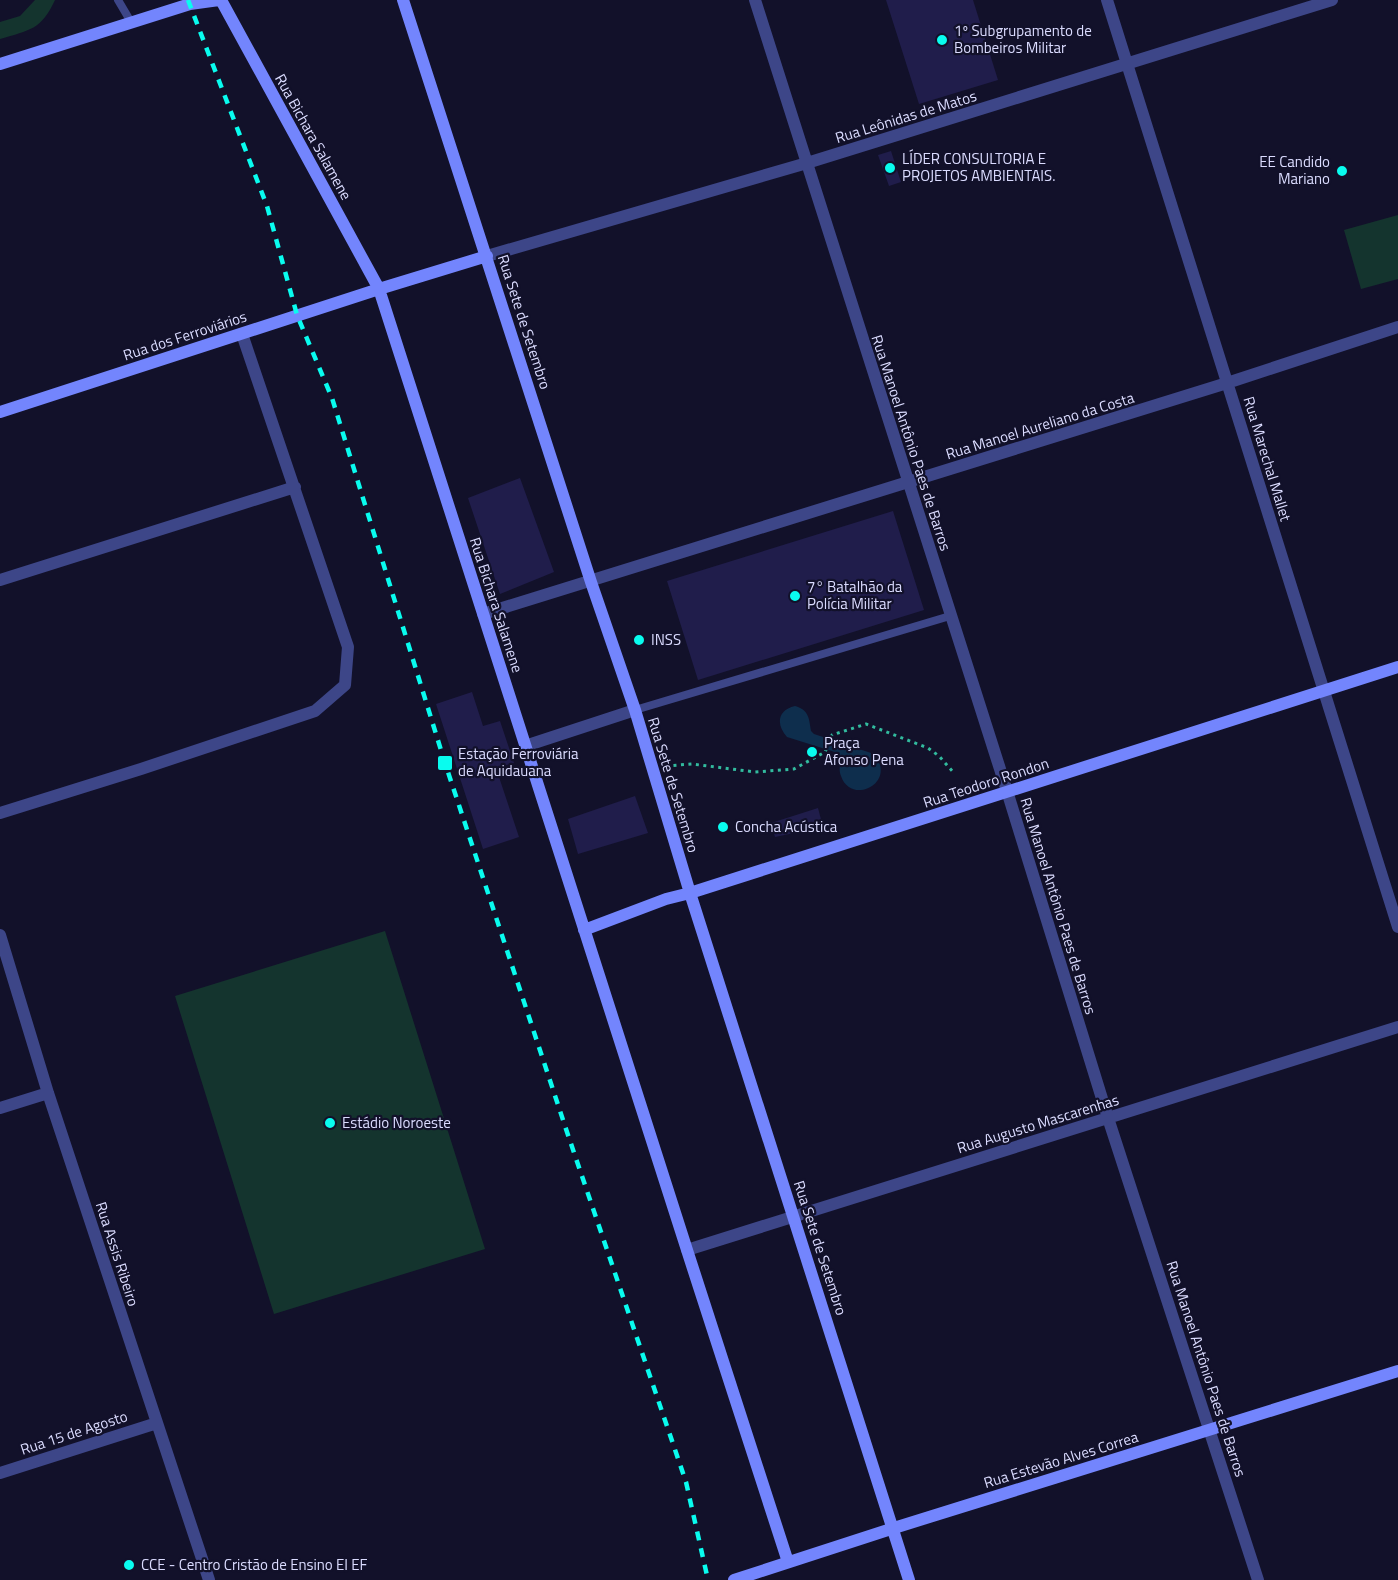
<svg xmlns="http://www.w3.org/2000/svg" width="1398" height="1580" font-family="'Titillium Web',sans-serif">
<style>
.green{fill:#14342e}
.water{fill:#0e2e4d}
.building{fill:#201d4b}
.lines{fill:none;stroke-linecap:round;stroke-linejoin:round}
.path{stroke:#32bb9e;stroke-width:3;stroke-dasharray:3 4.5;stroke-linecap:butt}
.lane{stroke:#3d4688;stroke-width:8}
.street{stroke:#3d4688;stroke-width:12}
.secondary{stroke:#7385fd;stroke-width:12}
.rail{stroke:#09fcef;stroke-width:4.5;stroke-dasharray:9 8;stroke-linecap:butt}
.poi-dot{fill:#09fcef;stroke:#12112a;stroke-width:2}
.labels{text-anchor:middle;stroke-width:4.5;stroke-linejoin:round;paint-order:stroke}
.poi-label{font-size:15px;fill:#dbdcff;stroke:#12112a;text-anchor:start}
.street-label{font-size:15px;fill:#dbdcff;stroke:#12112a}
</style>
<rect width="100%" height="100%" fill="#12112a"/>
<path class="green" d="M35,0H55C41,30 30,30 0,39V22L20,16Z
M1398,215V279L1361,289L1344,230Z
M385,931L485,1249L274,1314L175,996Z"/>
<path class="water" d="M795,706C809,710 809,718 811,731L814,734L874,754C898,783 851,806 841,776C838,769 841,763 841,757L838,753L787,737C776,725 777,710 795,706Z"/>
<path class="building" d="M886,0H973L998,80L919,104Z
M891,151L901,182L889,186L878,155Z
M520,478L554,572L500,594L468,498Z
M893,511L924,610L698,680L667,581Z
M472,692L483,726L500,721L514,763L496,768L519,837L483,849L436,704Z
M635,796L648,833L578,854L568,819Z
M818,808L823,827L775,837L771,823Z"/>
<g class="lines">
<path class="path" d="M666,766L692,764L755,772L794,769L825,752L832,735L866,724L928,748L939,756L953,772"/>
<path class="lane" d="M118,0L131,22
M635,710L950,616"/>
<path class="street" d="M755,0L1007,791L1108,1118L1258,1580
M1107,0L1398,927
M487,256L807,163L1332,0
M0,580L295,487
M483,614L1227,383L1398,327
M525,746L635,710
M0,813L141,769L315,711L345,685L348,647L242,334
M0,935L48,1093L209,1580
M0,1108L48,1093
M687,1250L1398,1027
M0,1473L157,1423"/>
<path class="secondary" d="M221,0L379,289L687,1250L788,1562
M403,0L591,582L635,710L690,893L909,1580
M0,64L190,4L219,0
M0,412L379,289L487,256
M584,930L666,899L690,893L1398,667
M734,1580L894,1528L1398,1371"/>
<path class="rail" d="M188,0L267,206L297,315L332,398L445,763L568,1135L686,1482L708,1580"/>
</g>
<g class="poi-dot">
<circle cx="942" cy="40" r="6"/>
<circle cx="890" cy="168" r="6"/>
<circle cx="1342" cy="171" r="6"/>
<circle cx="795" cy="596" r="6"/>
<circle cx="639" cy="640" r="6"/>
<circle cx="812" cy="752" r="6"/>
<rect x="437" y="755" width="16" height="16" rx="3"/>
<circle cx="723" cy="827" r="6"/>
<circle cx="330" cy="1123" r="6"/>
<circle cx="129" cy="1565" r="6"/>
</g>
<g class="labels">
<g class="poi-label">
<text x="954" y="36">1º Subgrupamento de<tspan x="954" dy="17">Bombeiros Militar</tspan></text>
<text x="902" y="164">LÍDER CONSULTORIA E<tspan x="902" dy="17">PROJETOS AMBIENTAIS.</tspan></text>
<text x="1330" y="167" text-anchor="end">EE Candido<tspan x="1330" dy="17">Mariano</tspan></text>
<text x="807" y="592">7° Batalhão da<tspan x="807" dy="17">Polícia Militar</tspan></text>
<text x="651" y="645">INSS</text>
<text x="824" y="748">Praça<tspan x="824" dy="17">Afonso Pena</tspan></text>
<text x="458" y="759">Estação Ferroviária<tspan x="458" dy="17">de Aquidauana</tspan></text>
<text x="735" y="832">Concha Acústica</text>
<text x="342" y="1128">Estádio Noroeste</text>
<text x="141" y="1570">CCE - Centro Cristão de Ensino EI EF</text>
</g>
<g class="street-label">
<text transform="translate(906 117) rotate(-17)" y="5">Rua Leônidas de Matos</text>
<text transform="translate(313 137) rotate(61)" y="5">Rua Bichara Salamene</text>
<text transform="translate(524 322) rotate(72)" y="5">Rua Sete de Setembro</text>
<text transform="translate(185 336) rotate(-18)" y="5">Rua dos Ferroviários</text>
<text transform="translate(1040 426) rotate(-17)" y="5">Rua Manoel Aureliano da Costa</text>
<text transform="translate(911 443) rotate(72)" y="5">Rua Manoel Antônio Paes de Barros</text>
<text transform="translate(1267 459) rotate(73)" y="5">Rua Marechal Mallet</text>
<text transform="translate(496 605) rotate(72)" y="5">Rua Bichara Salamene</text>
<text transform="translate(986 783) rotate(-18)" y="5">Rua Teodoro Rondon</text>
<text transform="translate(673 785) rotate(73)" y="5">Rua Sete de Setembro</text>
<text transform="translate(1058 906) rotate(73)" y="5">Rua Manoel Antônio Paes de Barros</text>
<text transform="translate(1038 1124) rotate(-17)" y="5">Rua Augusto Mascarenhas</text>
<text transform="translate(820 1248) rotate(72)" y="5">Rua Sete de Setembro</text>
<text transform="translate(117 1254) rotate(72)" y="5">Rua Assis Ribeiro</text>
<text transform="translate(1206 1369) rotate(72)" y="5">Rua Manoel Antônio Paes de Barros</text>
<text transform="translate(74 1433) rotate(-18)" y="5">Rua 15 de Agosto</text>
<text transform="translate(1061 1460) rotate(-17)" y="5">Rua Estevão Alves Correa</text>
</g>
</g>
</svg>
